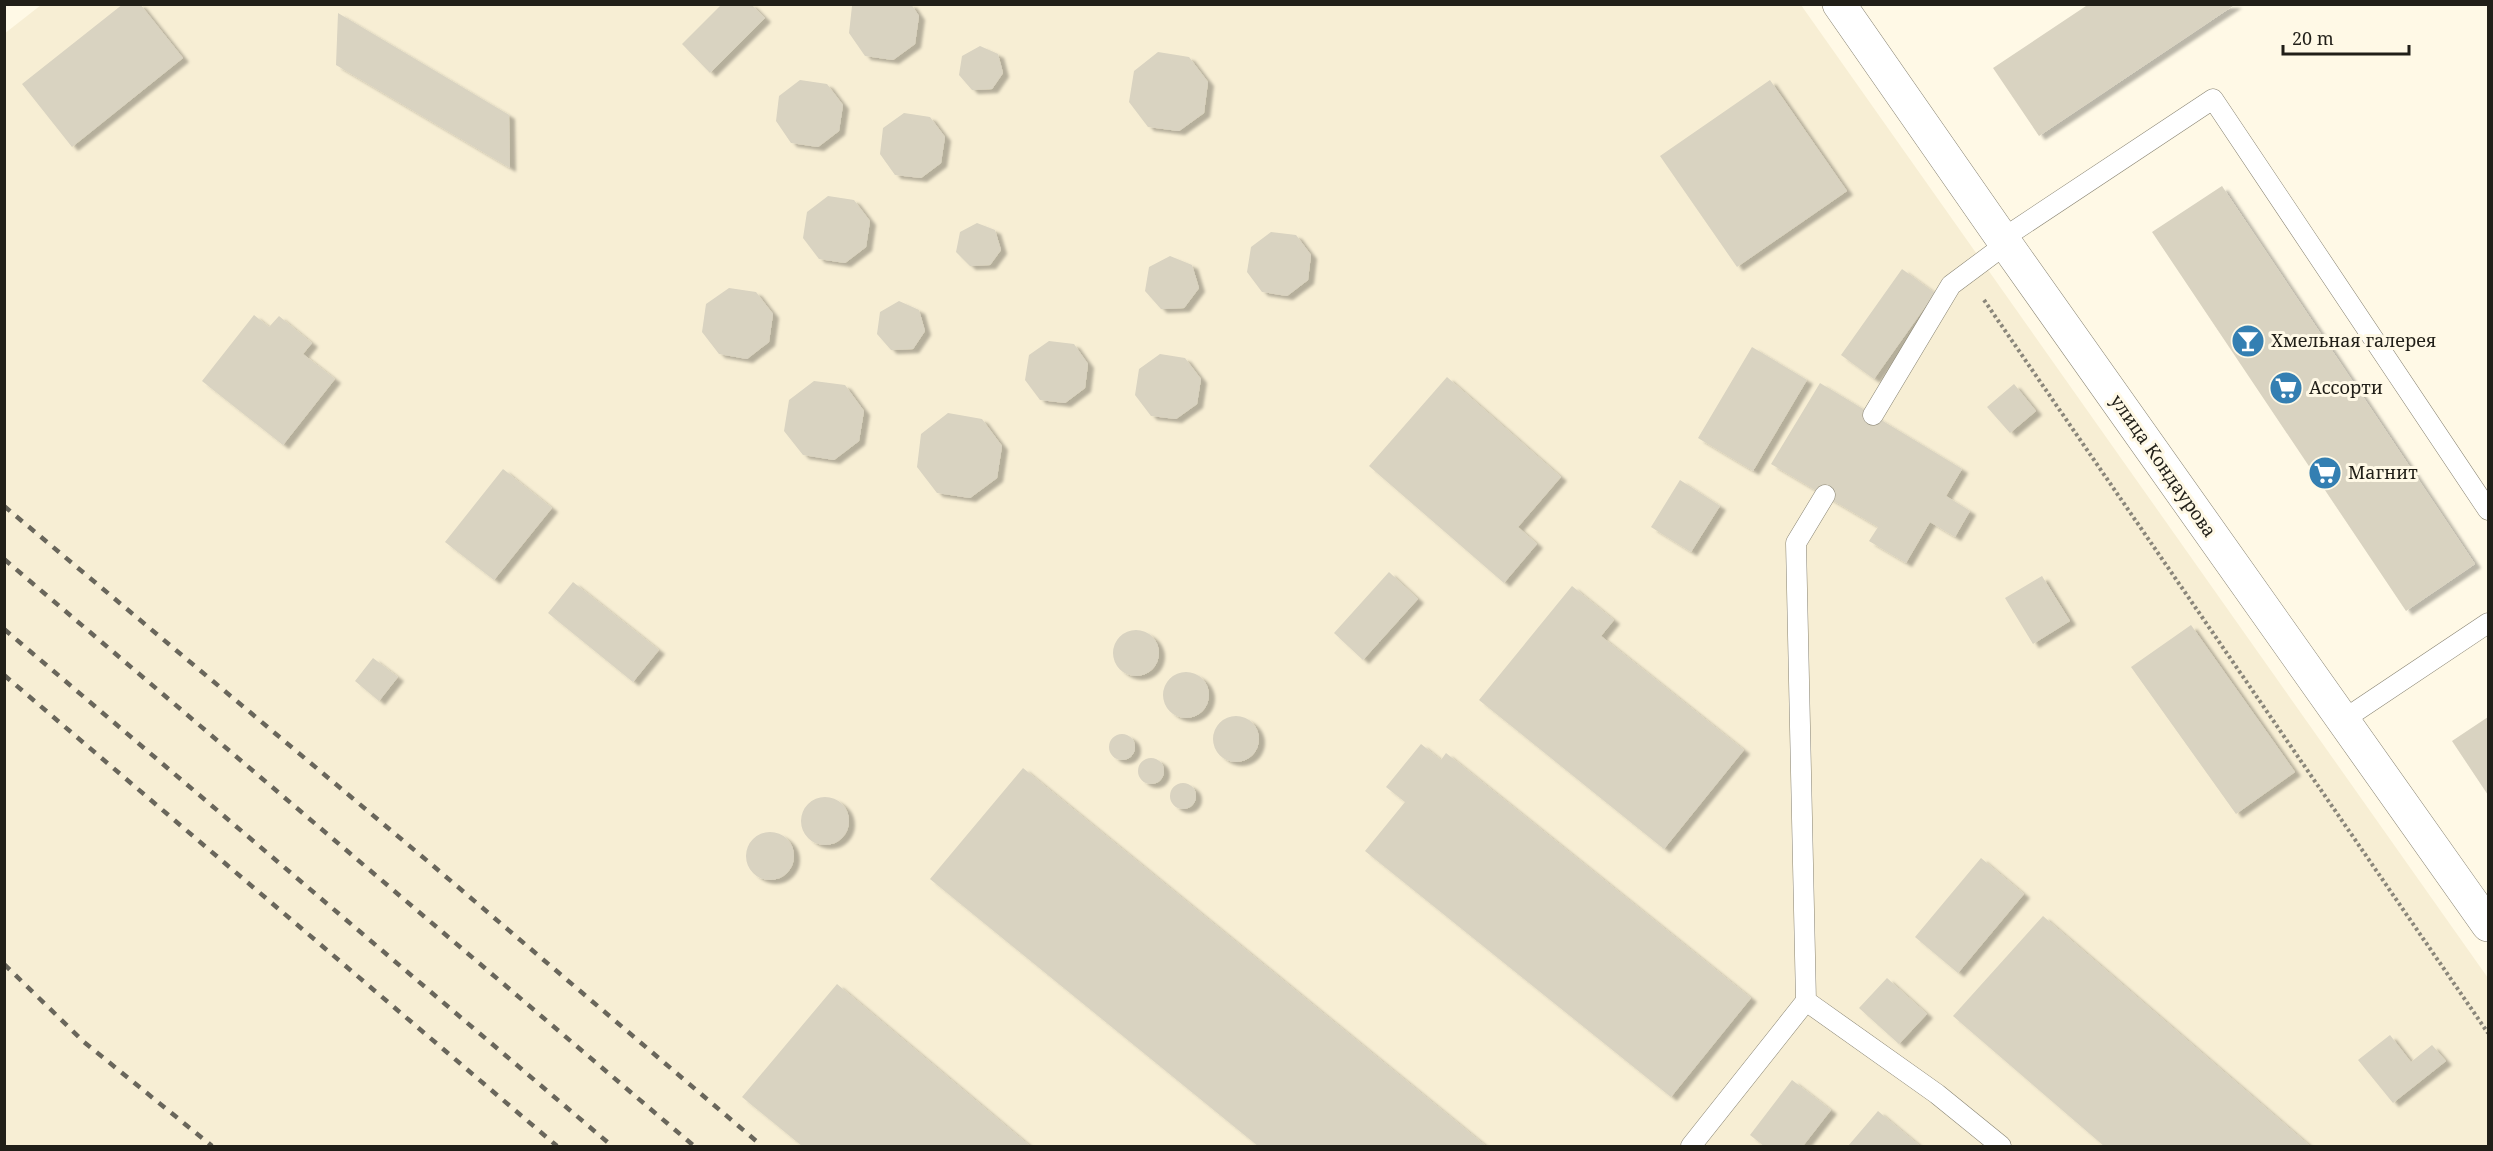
<svg xmlns="http://www.w3.org/2000/svg" width="2493" height="1151" font-family="'Noto Serif',serif">
<style>
.built{fill:#f7eed4}
.building{fill:#d9d3c1;filter:url(#shadow)}
.lines{fill:none;stroke-linecap:round;stroke-linejoin:round}
.lane-casing{stroke:#878271;stroke-width:21}
.secondary-casing{stroke:#878271;stroke-width:34}
.path{stroke:#8a867a;stroke-width:4;stroke-dasharray:3 3;stroke-linecap:butt}
.lane{stroke:#fff;stroke-width:20}
.secondary{stroke:#fff;stroke-width:33}
.rail{stroke:#69665b;stroke-width:4.5;stroke-dasharray:8 8;stroke-linecap:butt}
.labels{text-anchor:middle;stroke-width:6;stroke-linejoin:round;paint-order:stroke}
.poi-label{font-size:18px;fill:#211f18;stroke:#fff9e6;text-anchor:start}
.street-label{font-size:18px;fill:#211f18;stroke:#fff9e6}
</style>
<defs>
<filter id="shadow"><feDropShadow dx="6" dy="4" stdDeviation="1.5" flood-color="#0004"/></filter>
</defs>
<rect width="100%" height="100%" fill="#fff9e6"/>
<path class="built" d="M41,5H1801L2488,978V1146H5L4,34Z"/>
<path class="building" d="M123,4H140L183,58L72,147L22,84Z
M722,4H751L765,18L710,73L682,44Z
M854,4H911L919,16L915,44L893,60L865,56L849,33L852,6Z
M2089,4H2236L2039,136L1993,68Z
M338,13L509,115L510,168L336,65Z
M980,46L998,54L1003,73L992,89L972,90L959,75L962,56Z
M1158,52L1189,57L1208,82L1204,113L1179,131L1148,127L1129,102L1134,71Z
M800,80L827,84L843,105L839,131L818,147L791,143L776,121L779,96Z
M1770,80L1847,191L1737,267L1660,156Z
M904,113L930,117L945,137L941,163L921,178L895,175L880,154L883,128Z
M2222,186L2475,564L2406,611L2152,232Z
M828,196L854,200L870,221L866,247L845,263L819,259L803,238L807,212Z
M977,223L995,230L1001,250L990,265L970,266L956,252L960,232Z
M1271,232L1296,235L1311,255L1308,280L1287,296L1262,292L1247,272L1251,247Z
M1170,256L1192,265L1199,288L1184,308L1161,309L1145,291L1149,267Z
M1902,269L1935,293L1874,379L1841,355Z
M729,288L756,292L773,314L769,342L747,359L719,354L702,332L706,304Z
M899,301L919,310L925,331L913,349L891,350L877,334L880,312Z
M254,315L269,327L279,316L312,343L303,354L335,379L283,445L202,381Z
M1049,341L1074,344L1088,364L1085,388L1065,403L1040,400L1025,380L1029,355Z
M1752,347L1807,380L1753,471L1698,438Z
M1160,354L1185,358L1201,379L1197,404L1176,419L1151,416L1135,395L1139,369Z
M1447,377L1561,477L1518,527L1537,544L1504,583L1369,466Z
M814,381L845,385L864,411L859,441L834,460L803,455L784,431L789,400Z
M1820,383L1962,469L1946,496L1970,511L1955,537L1930,522L1906,563L1869,541L1878,527L1771,464Z
M2014,384L2036,411L2010,433L1987,407Z
M948,413L982,419L1002,446L997,478L970,498L937,493L917,467L921,434Z
M503,469L552,508L494,580L445,542Z
M1680,480L1720,506L1691,552L1651,527Z
M1389,572L1418,599L1363,660L1334,633Z
M2042,576L2070,621L2033,644L2005,598Z
M573,582L659,650L633,682L548,613Z
M1572,586L1614,620L1601,636L1744,750L1664,849L1479,700Z
M2191,625L2295,772L2236,814L2131,667Z
M1113 653a23 23 0 1 1 46 0a23 23 0 1 1-46 0Z
M373,658L398,677L379,701L355,681Z
M1163 695a23 23 0 1 1 46 0a23 23 0 1 1-46 0Z
M1213 739a23 23 0 1 1 46 0a23 23 0 1 1-46 0Z
M2488,717V795L2452,741Z
M1109 747a13 13 0 1 1 26 0a13 13 0 1 1-26 0Z
M1421,744L1441,760L1446,753L1751,998L1671,1097L1365,851L1405,802L1386,787Z
M1138 771a13 13 0 1 1 26 0a13 13 0 1 1-26 0Z
M1023,768L1486,1146H1258L930,879Z
M1170 796a13 13 0 1 1 26 0a13 13 0 1 1-26 0Z
M801 821a24 24 0 1 1 48 0a24 24 0 1 1-48 0Z
M746 856a24 24 0 1 1 48 0a24 24 0 1 1-48 0Z
M1981,858L2024,894L1958,973L1915,937Z
M2043,916L2310,1146H2104L1953,1016Z
M1887,978L1927,1014L1899,1044L1859,1008Z
M837,984L1030,1146H802L742,1097Z
M2390,1035L2411,1062L2432,1045L2446,1061L2393,1103L2358,1060Z
M1792,1080L1831,1110L1803,1146H1764L1750,1135Z
M1878,1111L1920,1146H1848Z"/>
<g class="lines">
<defs>
<path id="lane" d="M2002,239L2213,99L2488,510
M1873,415L1951,285L2006,244
M2343,720L2488,623
M1806,1001L1937,1094L2001,1146
M1691,1146L1806,1001L1796,543L1825,495"/>
<path id="secondary" d="M1839,4L2006,244L2488,925"/>
</defs>
<use href="#lane" class="lane-casing"/>
<use href="#secondary" class="secondary-casing"/>
<path class="path" d="M1984,300L2488,1033"/>
<use href="#lane" class="lane"/>
<use href="#secondary" class="secondary"/>
<path class="rail" d="M4,506L431,864L762,1146
M4,559L694,1146
M4,629L612,1146
M4,675L557,1146
M4,964L84,1042L212,1146"/>
</g>
<defs>
<symbol id="bar-disc" viewBox="-11 -11 22 22"><circle r="9.5" fill="#347fb2" stroke="#fff9e6"/><path d="M-6-5H6L.8 .8V4.5H3.5V6h-7V4.5H-.8V.8Z" fill="#fff"/></symbol>
<symbol id="supermarket-disc" viewBox="-11 -11 22 22"><circle r="9.5" fill="#347fb2" stroke="#fff9e6"/><path d="M-6-5.5h2.5l.6 2H6L4.5 2H-2.5L-4.4-4H-6ZM-1.5 3.2a1.3 1.3 0 1 0 .1 0ZM3 3.2a1.3 1.3 0 1 0 .1 0Z" fill="#fff"/></symbol>
</defs>
<g fill-rule="evenodd">
<use href="#bar-disc" x="2229" y="322" width="38" height="38"/>
<use href="#supermarket-disc" x="2267" y="369" width="38" height="38"/>
<use href="#supermarket-disc" x="2306" y="454" width="38" height="38"/>
</g>
<g class="labels">
<g class="poi-label">
<text x="2271" y="347">Хмельная галерея</text>
<text x="2309" y="394">Ассорти</text>
<text x="2348" y="479">Магнит</text>
</g>
<g class="street-label">
<text transform="translate(2163 466) rotate(55)" y="6">улица Кондаурова</text>
</g>
</g>
<rect width="2493" height="1151" fill="none" stroke="#211f18" stroke-width="12"/>
<path d="M2283 45v9h126v-9" fill="none" stroke="#211f18" stroke-width="3"/>
<text x="2292" y="45" font-size="18" fill="#211f18" stroke="#fff9e6" stroke-width="4.5" paint-order="stroke">20 m</text>
</svg>
